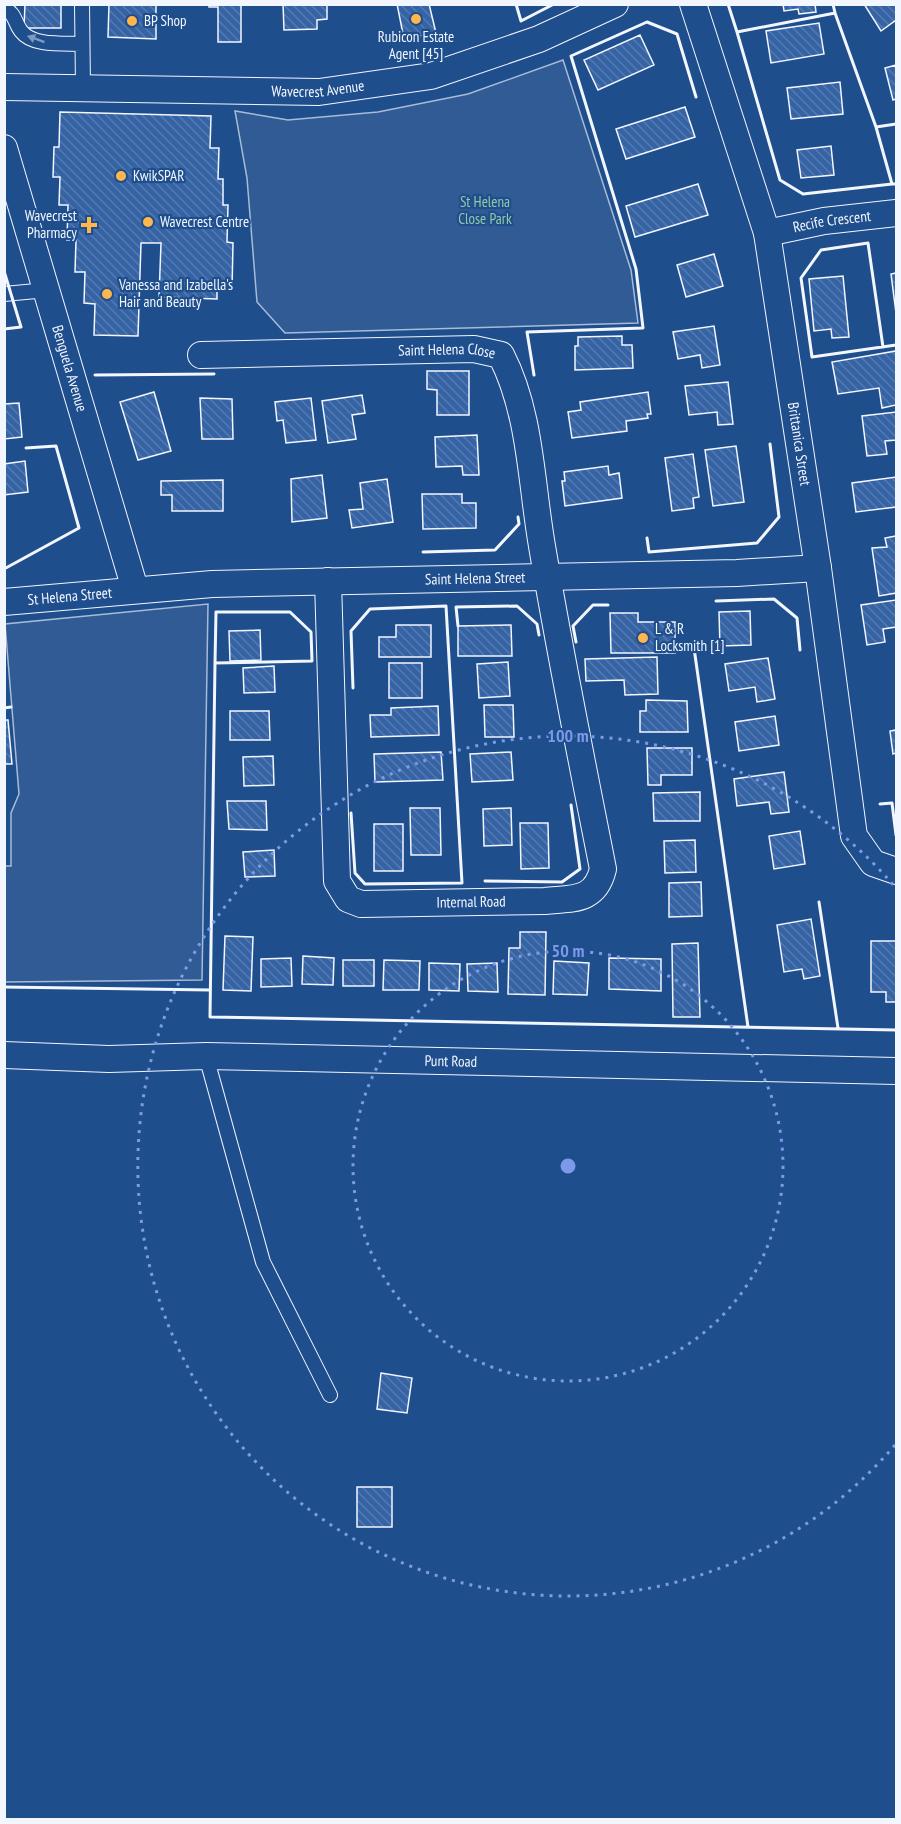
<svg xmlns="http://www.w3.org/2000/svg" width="901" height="1824" font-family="'PT Sans Narrow',sans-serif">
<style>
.green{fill:#305b95;stroke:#a8bbd7;stroke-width:1.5}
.building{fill:url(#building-back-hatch);stroke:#f2f6ff;stroke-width:1.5}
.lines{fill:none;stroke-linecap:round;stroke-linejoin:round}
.lane-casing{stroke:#f2f6ff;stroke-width:16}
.street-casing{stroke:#f2f6ff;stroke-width:28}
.lane{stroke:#1f4e8c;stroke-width:14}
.street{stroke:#1f4e8c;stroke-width:26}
.wall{stroke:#f2f6ff;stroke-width:3}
.oneway{fill:#7e9ac0}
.ring{fill:none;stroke:#7d9aea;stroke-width:3;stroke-dasharray:3 6}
.poi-dot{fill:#ffb74d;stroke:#1f4e8c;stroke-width:2}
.labels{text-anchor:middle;stroke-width:4.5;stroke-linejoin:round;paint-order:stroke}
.poi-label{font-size:15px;fill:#f2f6ff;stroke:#1f4e8c;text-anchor:start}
.street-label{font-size:15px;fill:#f2f6ff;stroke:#1f4e8c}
.park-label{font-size:15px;fill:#97c8a6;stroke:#1f4e8c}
.centre{fill:#7d9aea;stroke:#1f4e8c;stroke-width:3}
.ring-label{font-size:18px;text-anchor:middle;font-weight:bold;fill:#7d9aea;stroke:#1f4e8c;stroke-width:4.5;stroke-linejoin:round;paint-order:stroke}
</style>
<defs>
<pattern id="building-back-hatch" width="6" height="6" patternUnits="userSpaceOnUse" patternTransform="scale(1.5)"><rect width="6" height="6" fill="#3563a3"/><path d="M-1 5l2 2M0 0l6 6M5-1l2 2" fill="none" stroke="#537ab1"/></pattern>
</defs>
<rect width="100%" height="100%" fill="#1f4e8c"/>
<path class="green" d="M563,60L631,270L638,323L285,333L257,302L247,178L235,111L288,120L378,112L468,94Z
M208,604L202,980L5,982V866H11V813L19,794L5,624Z"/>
<path class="building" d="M25,4H61V28H24Z
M109,4H156V39L108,37Z
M209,4H241V42H218V7H209Z
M283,4H327V19L317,20V29L284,30Z
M397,4H429L436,33L404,39Z
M783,4H815L816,12L799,14L798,9L784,11Z
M864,4H896V20L881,31Z
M819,23L824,54L771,63L766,31Z
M640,35L654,65L598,90L584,60Z
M896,65V99L893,100L885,68Z
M840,82L843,114L791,119L787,88Z
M685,107L695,137L626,159L616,129Z
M60,112L211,116L210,148H219L218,179H223V205H228L227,242L233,243L232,290L217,289V299L159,297L161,243H141L138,336L94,335L95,304L84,303L85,272H75L76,240H67L68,205H59L60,177H53L54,147H59Z
M831,146L834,175L801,178L797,150Z
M698,184L708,215L635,237L626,206Z
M714,254L723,286L686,297L677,265Z
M896,273V313L891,274Z
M843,276L849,337L832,338L831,329L814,331L809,279Z
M714,326L720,365L702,368L700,355L678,359L673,332Z
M622,336V345H632L633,368L575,370V346H578V337Z
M896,351V405L882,408L879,388L838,394L832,362Z
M427,371H469V415H437V390L427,389Z
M728,382L733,424L718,425L717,412L689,415L685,386Z
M154,392L171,451L138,460L120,402Z
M648,392L651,414H647L648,418L626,421L627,431L572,438L568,412L581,410L580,402Z
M362,395L365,413L352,415L356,439L328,443L322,401Z
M200,398L232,399L233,439H202Z
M311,398L316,440L286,443L283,420L277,421L275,402Z
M19,403L22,437L4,439V404Z
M896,412V440L885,441L887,454L867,456L862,416Z
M477,435L479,475H463L462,466L436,467L435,437Z
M736,446L744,502L713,506L705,450Z
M693,454L699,497L693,498L694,508L672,511L665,458Z
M25,461L28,492L4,495V464Z
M608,466L609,475L619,473L622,498L565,506L562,481H565L564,472Z
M322,475L327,518L292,522L291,479Z
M896,477V507L856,512L852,483Z
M387,479L393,522L352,528L349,510L363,509L360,483Z
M223,480V511H172V495H161V481Z
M422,494H462V503H476V528L423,529Z
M896,536V593L879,596L872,548L887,547L885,538Z
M896,600V627L883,629L885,642L867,645L861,605Z
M750,611L751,645L720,646L719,612Z
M610,613H638V622H675V653H611Z
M396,625H431V657H379V637H396Z
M511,625L512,656H458V626Z
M260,630L261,660L230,661L229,631Z
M657,657L658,694L625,695L624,680L586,681L585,659Z
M768,658L775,699L757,702L755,687L729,691L725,664Z
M508,662L510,696L479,698L477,664Z
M389,663H422V698H389Z
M274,666L275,692L244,693L243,668Z
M646,700L687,701L688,732H640V711H646Z
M484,705H513L514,737H485Z
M438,706L439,735L371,737L370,715H391V708Z
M230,711H269L270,740H230Z
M775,716L779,745L739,751L735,722Z
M4,720H8L12,764H4Z
M896,730V753L893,754L890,731Z
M647,748H692V775H661V785H648Z
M441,752L443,780L375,782L374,754Z
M511,752L513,780L472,782L470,754Z
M273,756L274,785L244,786L243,757Z
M784,772L789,812L771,814L769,802L737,806L734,779Z
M700,792V821H654L653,793Z
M227,801H266L267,830L229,829Z
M410,808H440L441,855H411Z
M511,808L512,845L484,846L483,809Z
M520,823H548L549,868L521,869Z
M374,824H403V871H374Z
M800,831L805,864L774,869L769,836Z
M695,840L696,872L665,873L664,841Z
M274,850L275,876L245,877L243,852Z
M701,882L702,916L669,917V883Z
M811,919L820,976L804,979L802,969L784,972L777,925Z
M520,932H546L545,995L508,994L509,948H520Z
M225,936L253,937L251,991L223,990Z
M871,941H896V1002H886V992H871Z
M698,943L700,1017H673L672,944Z
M303,956L334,958L333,985L302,984Z
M291,958L292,986L261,987V959Z
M609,958L661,959V991L609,989Z
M343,960H374V986H343Z
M384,960L420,961L419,990H383Z
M554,961L589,963L587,995L553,994Z
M429,963L460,964L459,991L429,990Z
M497,963L498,992L468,991L467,964Z
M381,1373L412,1378L407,1413L377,1409Z
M357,1487H392V1527H357Z"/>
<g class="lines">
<defs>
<path id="lane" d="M82,4L83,87
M4,8C16,14 14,22 21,31C33,47 65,43 82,44
M4,294L47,290
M206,1056L263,1262L330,1395"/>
<g id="street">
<path id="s1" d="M693,4L767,233L818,568L854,836L873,863L896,871"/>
<path id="s2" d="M4,87L319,92L431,76L539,39L615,4"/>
<path id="s3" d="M4,148L135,589"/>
<path id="s4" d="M767,233L824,221L896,213"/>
<path id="s5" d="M201,355L474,349L501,355C531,413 531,483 542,546C560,654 582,762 603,869C595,902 573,898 545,901L361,904L348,899L337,881L328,581"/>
<path id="s6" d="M4,602L212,584L737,573L818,568"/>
<path id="s7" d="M4,1055L109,1059L206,1056L896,1071"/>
</g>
</defs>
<use href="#lane" class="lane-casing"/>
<use href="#street" class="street-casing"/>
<use href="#lane" class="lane"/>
<use href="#street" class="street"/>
<path class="wall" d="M516,4L521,21L554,4
M728,4L737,32L835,13L833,4
M835,13L876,127
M737,32L780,180L803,194L892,184
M896,124L876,127L892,184H896
M4,271L21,327L4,329
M883,347L868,243L821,250L801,278L812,357L896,345
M95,375L214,374
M534,375L527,332L643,328L636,269L571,56L647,22L677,34L696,97
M647,538L649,552L757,543L779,517L770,444
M423,552L495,550L519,524L518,517
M4,569L79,528L56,446L26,448
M716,601L774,599L797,618L800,650
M458,626L456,607L517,606L537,624L539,635
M576,642L573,626L593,605H608
M694,648L748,1027
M215,663L312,661L311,632L290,612H216L215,663L210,1017L896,1030
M4,708L11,707
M880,804L892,803L896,835
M351,813L355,873L365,884L462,883L446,606L370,609L351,631L353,688
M485,881L562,882L580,869L571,805
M819,902L838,1028
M4,987L210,990"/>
</g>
<defs><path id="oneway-solid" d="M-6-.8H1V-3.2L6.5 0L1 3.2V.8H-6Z" transform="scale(1.5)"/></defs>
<use class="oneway" href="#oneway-solid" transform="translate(36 39) rotate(-160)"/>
<g class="ring">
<circle cx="568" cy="1166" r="215"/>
<path d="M895 1445A430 430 0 1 1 895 887"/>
</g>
<g class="poi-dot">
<circle cx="416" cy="19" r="6"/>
<circle cx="132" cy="21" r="6"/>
<circle cx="121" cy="176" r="6"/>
<circle cx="148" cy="222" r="6"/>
<path d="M86 216h6v6h6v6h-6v6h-6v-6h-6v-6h6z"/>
<circle cx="107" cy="294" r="6"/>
<circle cx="643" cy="638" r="6"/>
</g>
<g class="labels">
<g class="poi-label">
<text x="144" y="26">BP Shop</text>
<text x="416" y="42" text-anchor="middle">Rubicon Estate<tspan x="416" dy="17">Agent [45]</tspan></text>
<text x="133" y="181">KwikSPAR</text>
<text x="77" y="221" text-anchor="end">Wavecrest<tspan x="77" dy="17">Pharmacy</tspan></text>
<text x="160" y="227">Wavecrest Centre</text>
<text x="119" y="290">Vanessa and Izabella's<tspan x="119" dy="17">Hair and Beauty</tspan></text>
<text x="655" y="634">L &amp; R<tspan x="655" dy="17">Locksmith [1]</tspan></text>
</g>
<g class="street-label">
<text dy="5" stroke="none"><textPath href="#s2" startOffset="314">Wavecrest Avenue</textPath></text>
<text dy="5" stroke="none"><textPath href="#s4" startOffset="66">Recife Crescent</textPath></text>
<text dy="5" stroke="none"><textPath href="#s5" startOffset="246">Saint Helena Close</textPath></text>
<text dy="5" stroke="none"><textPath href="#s3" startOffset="230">Benguela Avenue</textPath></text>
<text dy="5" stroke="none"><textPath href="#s1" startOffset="454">Brittanica Street</textPath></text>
<text dy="5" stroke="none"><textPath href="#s6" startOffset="472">Saint Helena Street</textPath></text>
<text dy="5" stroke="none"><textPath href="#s6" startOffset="66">St Helena Street</textPath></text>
<text transform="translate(471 902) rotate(-1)" y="5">Internal Road</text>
<text dy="5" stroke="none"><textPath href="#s7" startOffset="447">Punt Road</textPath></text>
</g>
<g class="park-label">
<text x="485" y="207">St Helena<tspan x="485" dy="17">Close Park</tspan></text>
</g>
</g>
<circle cx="568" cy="1166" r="9" class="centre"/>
<g class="ring-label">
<text x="568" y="742">100 m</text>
<text x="568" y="957">50 m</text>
</g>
<rect width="901" height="1824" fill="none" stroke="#f2f6ff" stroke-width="12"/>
</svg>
